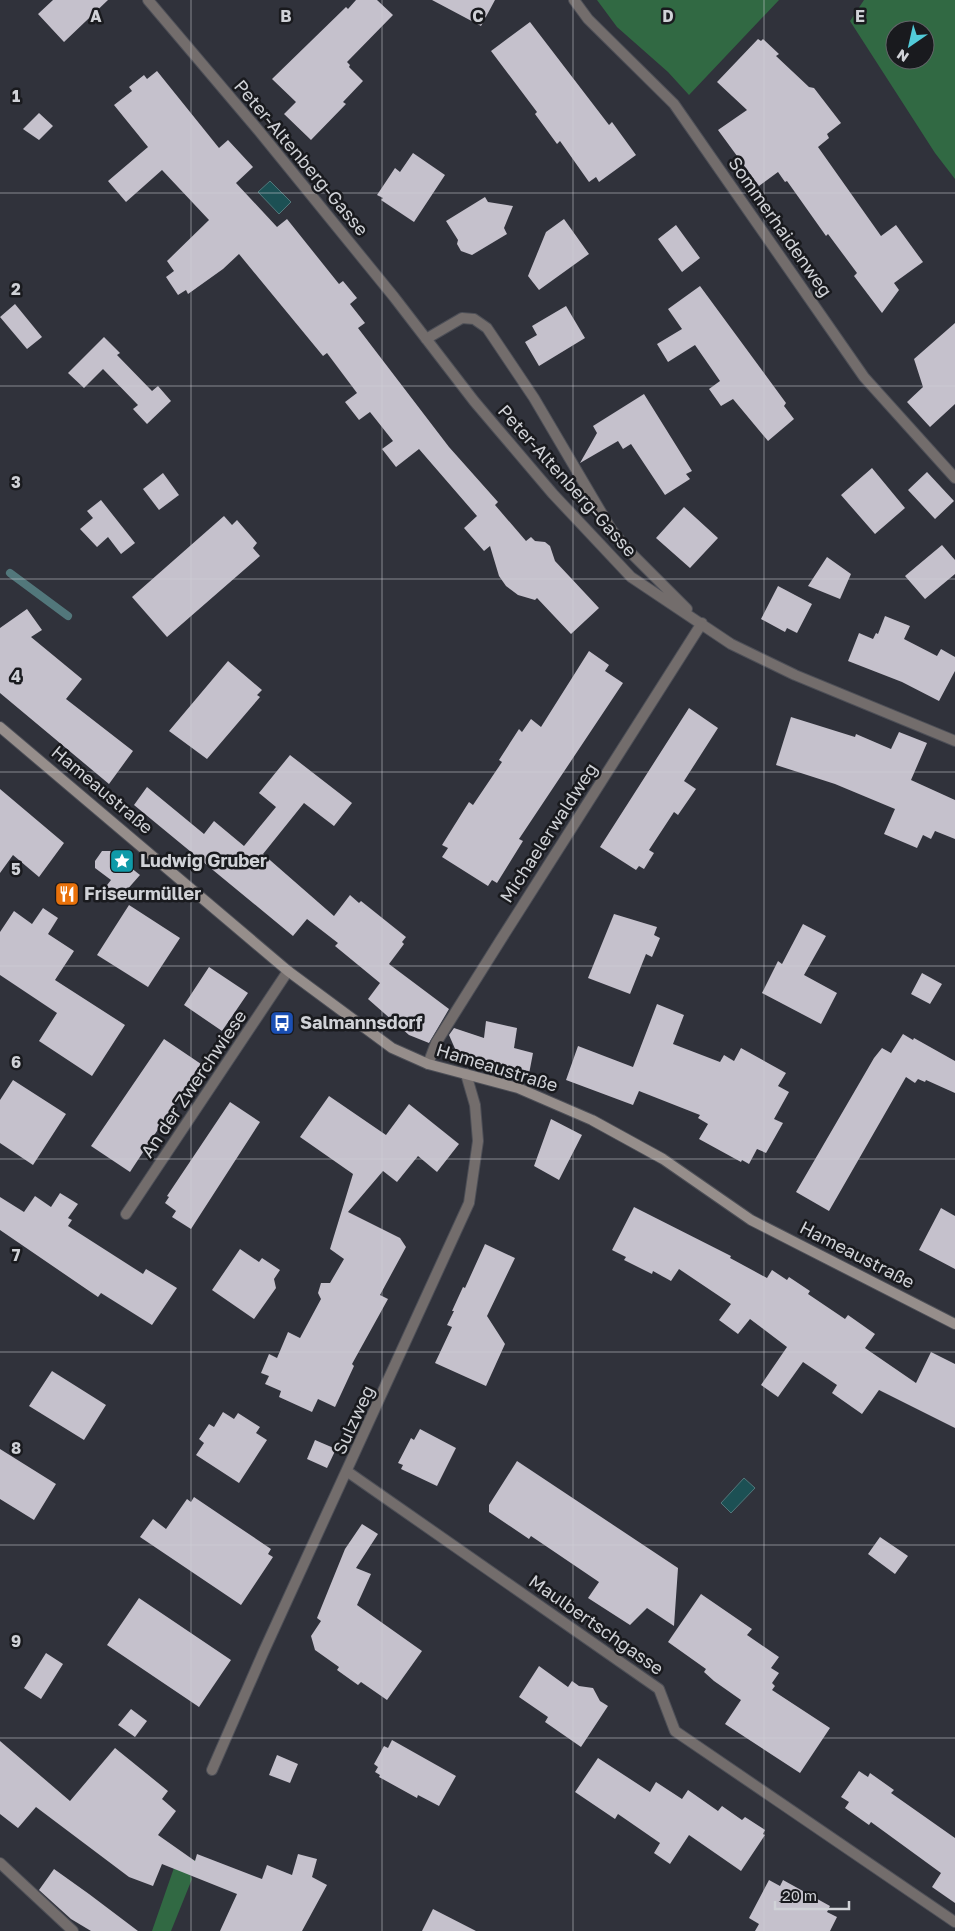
<svg xmlns="http://www.w3.org/2000/svg" width="955" height="1931" font-family="'Golos Text',sans-serif">
<style>
.green{fill:#316943;fill-rule:evenodd}
.water{fill:#1c5054;stroke:#52777b}
.lines{fill:none;stroke-linecap:round;stroke-linejoin:round}
.stream{stroke:#52777b;stroke-width:8}
.building{fill:#c5c1cc}
.minor-casing{stroke:#4d4f57;stroke-width:12}
.secondary-casing{stroke:#4d4f57;stroke-width:12}
.minor{stroke:#736d6c;stroke-width:10}
.secondary{stroke:#968e8b;stroke-width:10}
.grid{fill:none;stroke:#d0d2d7;stroke-width:1;stroke-opacity:0.55}
.labels{text-anchor:middle;stroke-width:5;stroke-linejoin:round;paint-order:stroke}
.street-label{font-size:18px;fill:#d0d2d7;stroke:#191a1e}
.poi-label{font-size:18px;font-weight:bold;fill:#d0d2d7;stroke:#191a1e;text-anchor:start}
.grid-label{font-size:16px;text-anchor:middle;font-weight:bold;fill:#d0d2d7;stroke:#191a1e;stroke-width:5;stroke-linejoin:round;paint-order:stroke}
</style>
<rect width="100%" height="100%" fill="#30323b"/>
<path class="green" d="M597,0H779L689,95L668,72L617,27Z
M864,0H955V179L935,153L850,21ZM895,30H925V60H895Z
M195,1860L190,1875L192,1879L171,1931H152L175,1865Z"/>
<path class="water" d="M270,181L291,202L279,214L258,192Z
M744,1478L755,1488L731,1513L721,1503Z"/>
<g class="lines">
<path class="stream" d="M10,573L68,616"/>
</g>
<path class="building" d="M53,0H108L64,42L38,14Z
M356,0H377L393,15L347,62L350,65L349,67L363,81L343,102L346,104L311,140L284,114L296,102L272,79L346,7L348,9Z
M432,0H495L481,26Z
M530,22L609,125L612,122L636,155L599,182L596,177L589,182L560,141L557,144L535,114L537,112L491,51Z
M758,39L761,41L763,39L779,54L776,56L809,87L814,88L841,123L827,134L829,138L818,147L881,236L896,225L923,262L894,283L899,290L882,313L854,276L857,273L828,234L826,236L787,181L785,182L778,172L759,186L718,130L747,110L717,82Z
M157,71L219,148L228,140L253,167L236,183L277,227L287,219L339,284L343,281L357,298L350,304L365,323L358,328L449,447L498,502L495,505L526,541L531,537L535,541L545,542L550,546L555,561L599,608L571,634L537,598L535,600L518,595L506,586L499,576L490,546L484,551L464,528L477,516L419,449L396,467L382,449L393,441L370,412L359,420L345,402L357,393L327,353L323,356L239,254L223,269L188,294L186,290L178,295L166,277L174,271L167,261L209,220L162,170L126,202L108,181L148,147L114,105L132,91L129,87L144,75L147,79Z
M39,113L53,126L39,140L23,129Z
M413,153L445,175L414,222L381,200L383,198L377,195L395,168L400,172Z
M485,197L488,202L513,206L504,228L507,234L472,255L461,251L457,244L458,240L446,221Z
M564,219L589,254L539,290L528,276L546,232Z
M676,225L700,258L682,272L658,239Z
M700,286L786,403L784,406L794,419L768,441L733,399L721,406L709,389L720,381L695,345L668,362L657,344L682,329L668,309Z
M15,304L42,337L27,349L0,317Z
M566,306L585,338L539,366L525,342L537,335L532,326Z
M955,323V404L930,427L907,402L923,387L914,359Z
M104,337L120,353L117,355L152,391L158,386L171,401L147,424L133,409L138,405L103,369L84,388L68,373Z
M644,394L692,471L686,474L690,479L665,495L631,444L623,449L618,441L580,463L597,433L593,426Z
M872,468L905,508L875,534L841,495Z
M927,472L954,501L935,519L908,490Z
M163,473L179,495L159,510L143,489Z
M101,500L135,543L121,554L108,537L97,547L80,529L93,518L87,511Z
M684,507L718,538L690,568L656,538Z
M224,516L232,525L237,520L257,543L253,548L260,556L167,637L132,597Z
M942,545L955,560V574L925,599L905,576Z
M827,557L851,574L840,599L808,586Z
M778,586L812,604L797,633L787,628L785,632L761,619Z
M27,609L42,630L31,637L82,679L66,699L133,751L109,784L0,693V628Z
M885,616L910,626L904,639L937,656L941,649L955,657V671L939,701L902,682L848,661L859,633L873,639L876,633L878,634Z
M589,651L609,665L605,671L623,683L519,839L523,841L497,883L492,880L488,886L442,857L448,848L442,845L469,802L473,805L502,762L499,760L519,729L522,732L531,719L541,727Z
M228,661L262,690L257,695L260,697L207,759L169,731Z
M689,708L718,728L684,781L696,789L678,815L674,812L649,850L654,853L644,869L639,866L636,870L600,847Z
M791,717L855,737L856,734L891,749L899,732L927,743L911,780L955,800V839L935,831L931,839L923,835L917,848L884,834L895,809L835,784L776,765Z
M290,755L352,803L334,826L304,803L263,854L334,916L350,895L359,903L361,901L406,937L402,942L404,944L389,964L449,1009L429,1043L409,1035L368,999L380,983L335,946L338,943L307,919L293,936L134,805L147,787L204,834L214,821L244,846L276,807L259,793Z
M0,789L64,843L39,877L13,855L0,873Z
M102,851H110L140,875L118,900L104,889L111,880L95,868V861Z
M129,905L180,938L148,987L97,955Z
M43,908L58,918L48,934L74,951L55,980L125,1025L92,1076L39,1041L57,1013L0,975V932L14,911L32,924Z
M614,914L657,927L654,935L660,938L652,957L646,954L630,994L588,978Z
M803,924L826,936L804,975L837,993L821,1024L762,993L778,961L782,964Z
M209,967L248,993L222,1031L184,1005Z
M922,973L942,984L930,1004L911,994Z
M657,1004L684,1015L673,1044L720,1062L724,1055L734,1061L741,1048L786,1073L778,1086L789,1092L774,1119L783,1123L766,1153L757,1149L749,1164L742,1160L741,1162L699,1139L708,1124L698,1118L700,1115L639,1091L633,1105L566,1080L578,1046L633,1067Z
M486,1021L517,1028L514,1048L533,1053L529,1074L456,1051L449,1035L454,1028L484,1038Z
M903,1034L913,1040L914,1038L955,1061V1093L926,1080L925,1082L918,1079L915,1083L906,1077L829,1211L796,1192L874,1058L882,1048L891,1053Z
M164,1039L201,1064L130,1172L91,1146Z
M13,1080L66,1114L33,1165L0,1143V1100Z
M329,1096L386,1135L409,1104L459,1144L437,1172L418,1156L397,1182L383,1171L348,1212L400,1238L406,1247L380,1295L388,1299L352,1364L354,1366L335,1407L318,1399L312,1412L279,1397L281,1391L265,1384L269,1376L261,1373L269,1354L277,1358L288,1332L300,1338L321,1299L318,1293L321,1283H330L344,1259L330,1249L353,1174L300,1137Z
M230,1102L260,1122L191,1229L172,1217L176,1211L165,1203L169,1197L167,1196Z
M551,1119L582,1135L559,1180L534,1166Z
M60,1193L78,1204L68,1218L72,1220L68,1226L143,1274L146,1269L177,1288L152,1325L101,1293L98,1297L0,1230V1197L24,1212L35,1196L51,1207Z
M634,1207L731,1256L730,1258L767,1278L772,1270L787,1280L789,1277L810,1291L808,1294L845,1319L848,1315L875,1334L865,1348L916,1383L931,1352L955,1364V1428L879,1390L862,1414L832,1393L837,1385L803,1362L778,1397L761,1385L787,1347L750,1319L738,1334L719,1320L731,1304L679,1269L671,1281L653,1271L652,1274L624,1260L626,1257L612,1250Z
M941,1208L955,1216V1269L919,1250Z
M485,1244L515,1258L487,1316L505,1344L486,1386L435,1363L452,1327L447,1325L454,1311H452L463,1287L465,1288Z
M240,1249L259,1262L262,1258L280,1270L274,1279L276,1288L254,1319L212,1290Z
M52,1371L106,1405L84,1440L29,1406Z
M223,1412L234,1419L238,1413L260,1427L256,1433L267,1440L239,1483L196,1455L204,1443L199,1439L209,1424L214,1427Z
M420,1429L456,1448L437,1486L401,1469L403,1465L398,1463L411,1438L414,1440Z
M315,1440L336,1449L327,1468L307,1459Z
M0,1449L56,1484L34,1520L0,1499Z
M517,1461L678,1568L674,1626L647,1608L630,1625L588,1598L599,1582L531,1536L529,1539L489,1512V1505Z
M194,1497L271,1549L268,1554L273,1557L241,1605L140,1537L153,1519L166,1529L187,1499L191,1502Z
M362,1524L378,1534L356,1568L371,1574L357,1605L422,1651L387,1700L361,1682L358,1685L337,1670L339,1667L315,1650L311,1636L321,1621L317,1618L345,1549Z
M880,1537L908,1556L895,1574L868,1554Z
M701,1594L752,1629L747,1635L779,1657L771,1668L779,1673L772,1683L775,1686L772,1690L830,1728L800,1773L725,1724L741,1700L714,1681L704,1672L706,1669L668,1642Z
M139,1598L231,1660L199,1707L107,1645Z
M46,1653L63,1664L41,1699L24,1688Z
M539,1666L568,1687L572,1681L579,1686L593,1688L600,1701L608,1706L581,1747L545,1722L548,1717L519,1697Z
M131,1709L147,1721L135,1737L118,1725Z
M392,1740L456,1776L439,1806L418,1795L417,1798L379,1777L380,1775L375,1772L378,1767L374,1764L384,1746L388,1748Z
M0,1741L70,1801L115,1748L168,1791L162,1799L176,1811L158,1835L195,1861L197,1854L262,1879L267,1865L292,1875L298,1854L317,1859L312,1877L327,1885L302,1931H220L237,1894L162,1864L153,1886L129,1877L36,1807L18,1828L0,1814Z
M277,1755L298,1764L290,1783L269,1775Z
M598,1758L650,1792L656,1782L682,1799L688,1790L718,1811L722,1806L742,1820L745,1817L765,1830L763,1834L765,1835L741,1871L689,1835L670,1864L654,1853L660,1843L618,1814L615,1819L575,1792Z
M859,1771L868,1777L870,1773L894,1790L891,1793L955,1838V1903L932,1887L941,1873L871,1822L869,1825L845,1808L849,1802L841,1797Z
M54,1869L89,1894L138,1931H91L71,1919L39,1890Z
M769,1880L780,1886L783,1880L830,1906L827,1912L837,1917L830,1931H755L759,1924L749,1918Z
M433,1909L476,1931H422Z"/>
<g class="lines">
<defs>
<path id="minor" d="M148,0L259,131L394,297L474,401L553,494L631,577L731,644L795,675L955,741
M574,0L588,19L674,104L864,377L955,478
M426,339L462,318L474,319L487,328L534,398L611,529L629,551L687,609
M428,1064L436,1043L500,941L702,623
M126,1214L288,971
M348,1472L659,1689L675,1731L955,1922
M212,1770L263,1653L469,1203L478,1141L475,1105L466,1074
M0,1863L73,1931"/>
<path id="secondary" d="M0,727L288,971L392,1048L428,1064L518,1088L592,1120L663,1159L751,1220L955,1324"/>
</defs>
<use href="#minor" class="minor-casing"/>
<use href="#secondary" class="secondary-casing"/>
<use href="#minor" class="minor"/>
<use href="#secondary" class="secondary"/>
</g>
<path class="grid" d="M191,0V1931M382,0V1931M573,0V1931M764,0V1931M0,193H955M0,386H955M0,579H955M0,772H955M0,966H955M0,1159H955M0,1352H955M0,1545H955M0,1738H955"/>
<defs>
<symbol id="sight-square" viewBox="-11 -11 22 22"><rect x="-9" y="-9" width="18" height="18" rx="4" fill="#0f9aa8" stroke="#191a1e"/><path d="M0-6L1.8-2.2L6-1.7L2.9 1.2L3.7 5.4L0 3.3L-3.7 5.4L-2.9 1.2L-6-1.7L-1.8-2.2Z" fill="#fff"/></symbol>
<symbol id="restaurant-square" viewBox="-11 -11 22 22"><rect x="-9" y="-9" width="18" height="18" rx="4" fill="#e8710a" stroke="#191a1e"/><path d="M-5-6h1v4h1v-4h1v4h1v-4h1v5L-1.5 .5V6h-2V.5L-5-1ZM5-6V6H3V1.5H1.5Q1.5-4 5-6Z" fill="#fff"/></symbol>
<symbol id="bus-square" viewBox="-11 -11 22 22"><rect x="-9" y="-9" width="18" height="18" rx="4" fill="#1a4fb4" stroke="#191a1e"/><path d="M-5-6H5V4H4V6H2V4H-2V6H-4V4H-5ZM-3.5-4V0h7V-4ZM-3.5 1.2v1.5H-2V1.2ZM2 1.2v1.5H3.5V1.2Z" fill="#fff"/></symbol>
</defs>
<g fill-rule="evenodd">
<use href="#sight-square" x="108" y="847" width="28" height="28"/>
<use href="#restaurant-square" x="53" y="880" width="28" height="28"/>
<use href="#bus-square" x="268" y="1009" width="28" height="28"/>
</g>
<g class="labels">
<g class="street-label">
<text transform="translate(301 158) rotate(50)" y="6">Peter-Altenberg-Gasse</text>
<text transform="translate(780 227) rotate(55)" y="6">Sommerhaidenweg</text>
<text transform="translate(567 481) rotate(48)" y="6">Peter-Altenberg-Gasse</text>
<text transform="translate(102 790) rotate(40)" y="6">Hameaustraße</text>
<text transform="translate(549 833) rotate(-57)" y="6">Michaelerwaldweg</text>
<text transform="translate(497 1068) rotate(17)" y="6">Hameaustraße</text>
<text transform="translate(194 1084) rotate(-56)" y="6">An der Zwerchwiese</text>
<text transform="translate(857 1255) rotate(27)" y="6">Hameaustraße</text>
<text transform="translate(354 1420) rotate(-65)" y="6">Sulzweg</text>
<text transform="translate(596 1625) rotate(35)" y="6">Maulbertschgasse</text>
</g>
<g class="poi-label">
<text x="140" y="867">Ludwig Gruber</text>
<text x="84" y="900">Friseurmüller</text>
<text x="300" y="1029">Salmannsdorf</text>
</g>
</g>
<g class="grid-label">
<text x="96" y="22">A</text>
<text x="286" y="22">B</text>
<text x="478" y="22">C</text>
<text x="668" y="22">D</text>
<text x="860" y="22">E</text>
<text x="16" y="102">1</text>
<text x="16" y="295">2</text>
<text x="16" y="488">3</text>
<text x="16" y="682">4</text>
<text x="16" y="875">5</text>
<text x="16" y="1068">6</text>
<text x="16" y="1261">7</text>
<text x="16" y="1454">8</text>
<text x="16" y="1647">9</text>
</g>
<g transform="translate(910 45) rotate(214)"><circle r="24" fill="#191a1e" stroke="#626468"/>
<path d="M0-4L9 19L0 12L-9 19Z" fill="#52cbd9"/>
<text y="-8" font-size="14" font-weight="bold" text-anchor="middle" fill="#d0d2d7">N</text>
</g>
<path d="M775 1901v8h74v-8" fill="none" stroke="#d0d2d7" stroke-width="2.5"/>
<text x="782" y="1901" font-size="15" fill="#d0d2d7" stroke="#191a1e" stroke-width="4" paint-order="stroke">20 m</text>
</svg>
